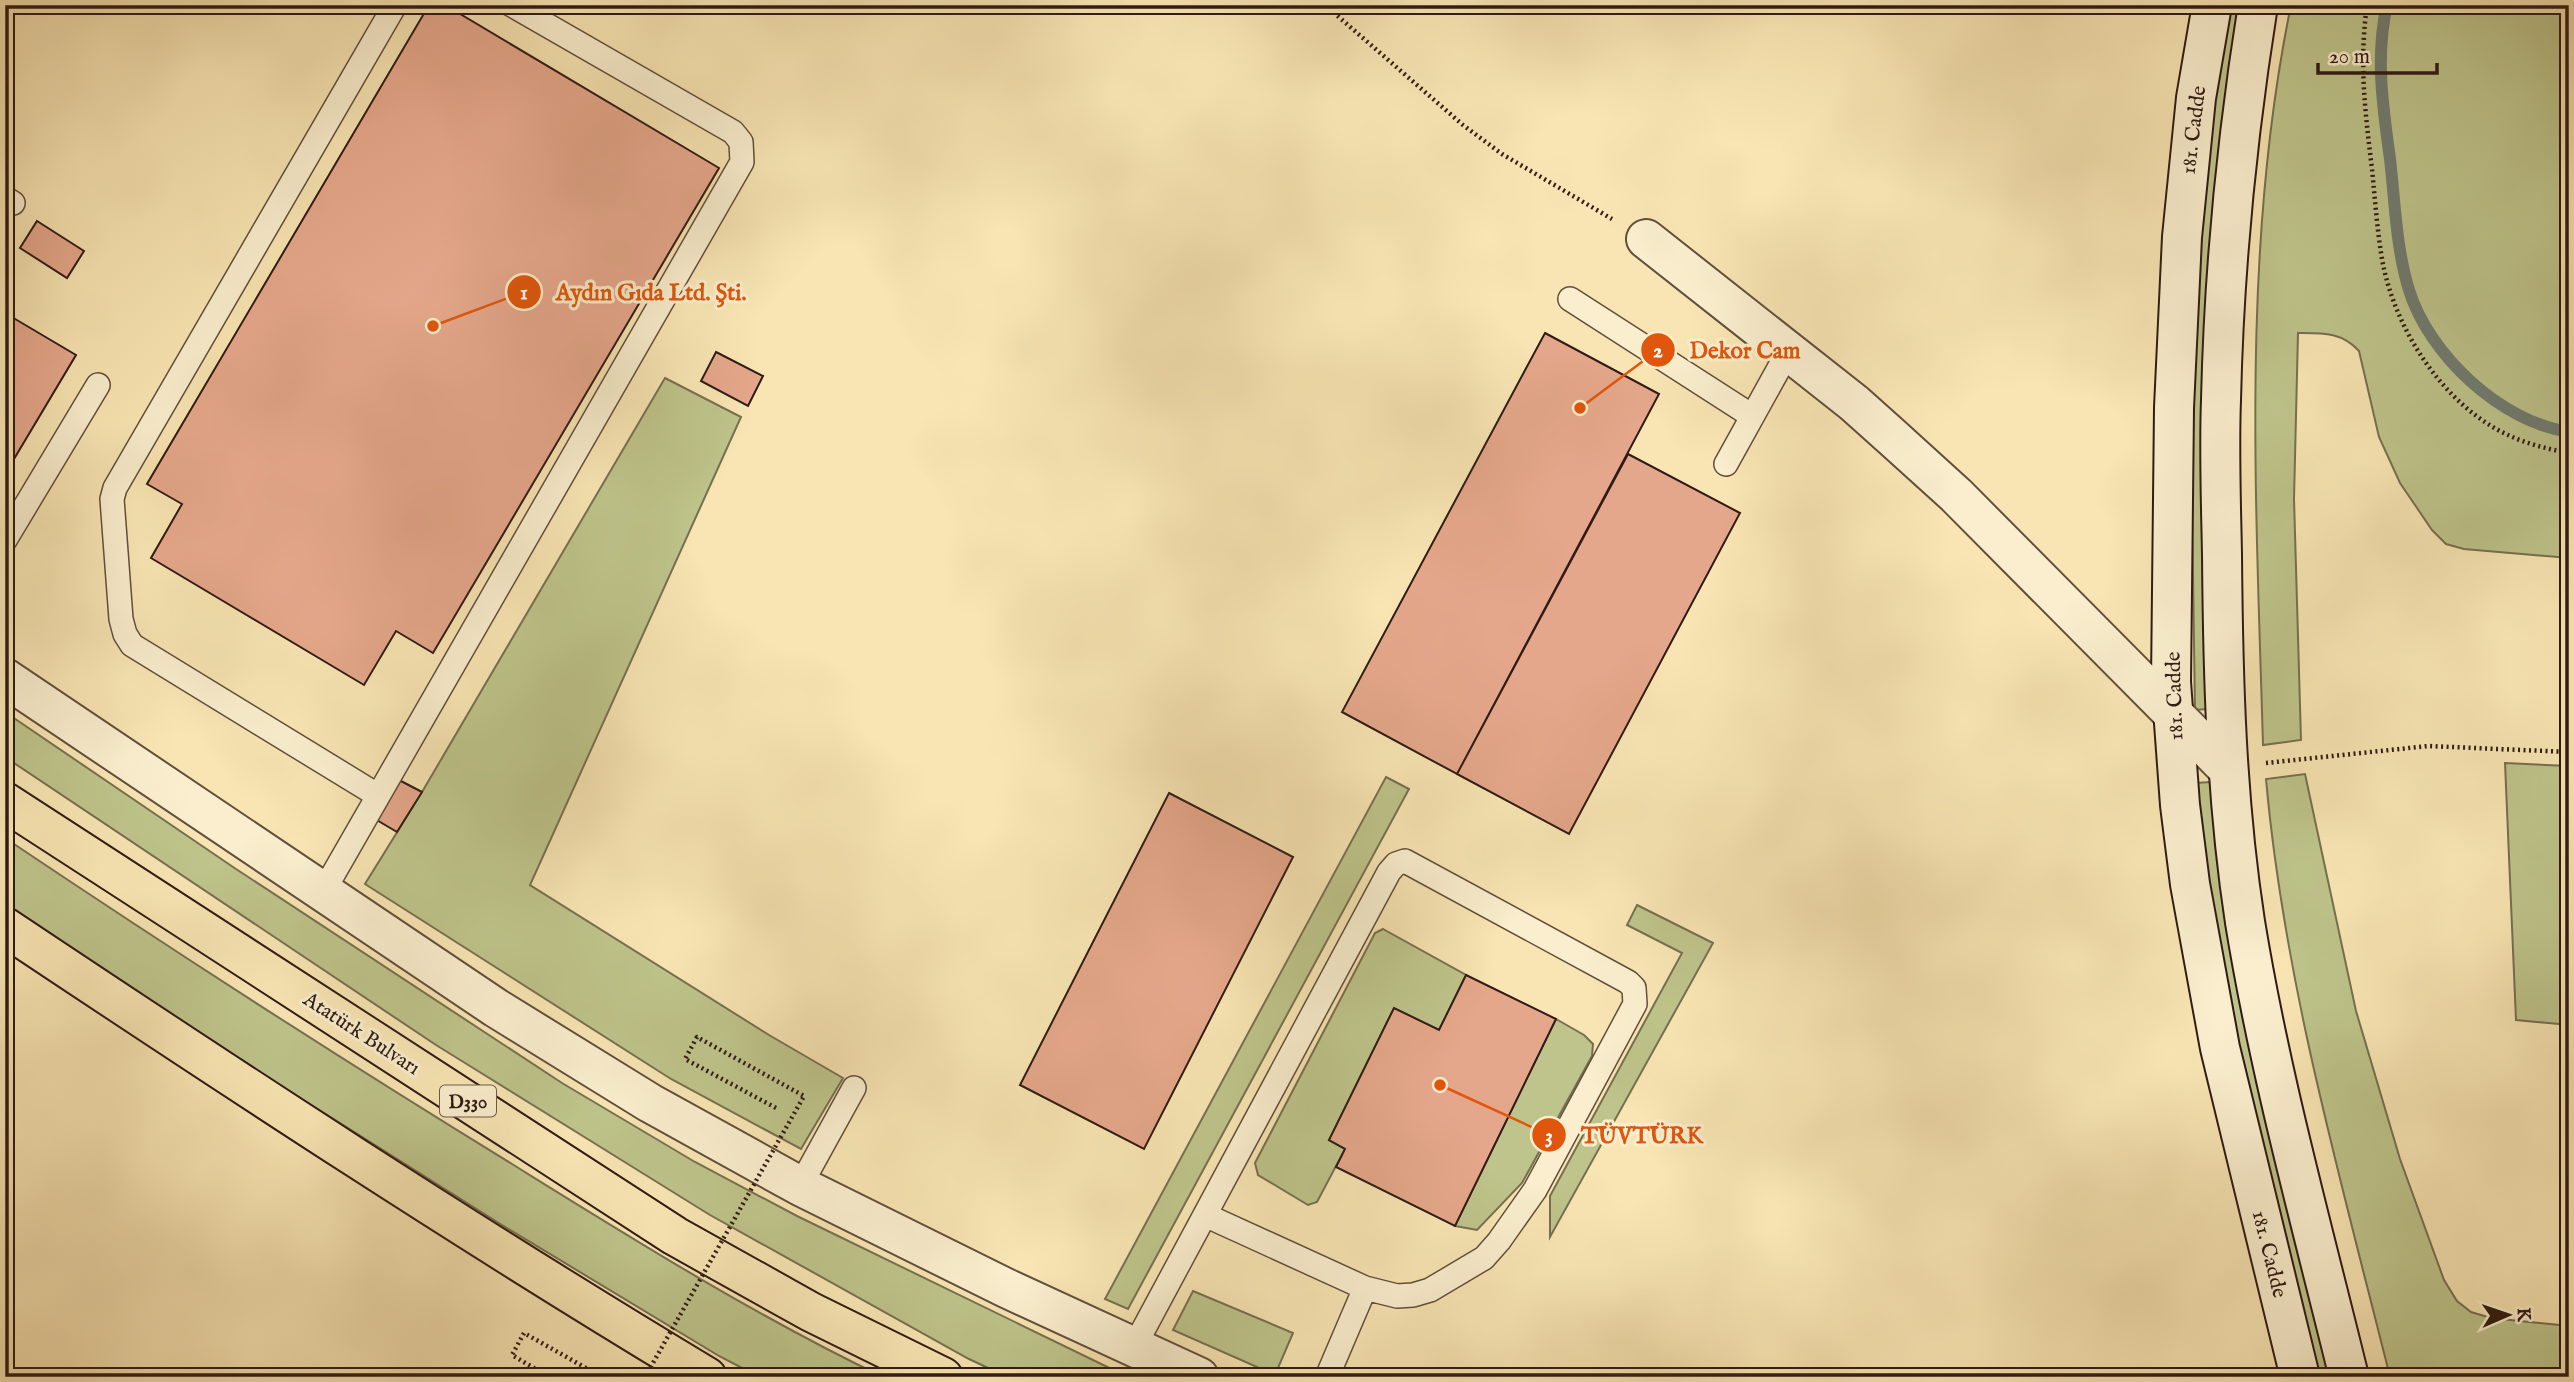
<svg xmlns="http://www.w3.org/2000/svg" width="2574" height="1382" font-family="'IM FELL English',serif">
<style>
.green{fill:#bec48b;stroke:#767050;stroke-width:2}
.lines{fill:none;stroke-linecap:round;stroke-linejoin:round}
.stream{stroke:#717d72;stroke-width:12}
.building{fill:#e5a78b;stroke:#2f1b14;stroke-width:2}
.lane-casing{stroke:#614e3c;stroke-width:26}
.street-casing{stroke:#614e3c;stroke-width:42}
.secondary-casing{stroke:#2f1b14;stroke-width:42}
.highway-casing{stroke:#2f1b14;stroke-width:42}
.path{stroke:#2f1b14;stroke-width:4.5;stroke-dasharray:2 3.5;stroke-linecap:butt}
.lane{stroke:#faeece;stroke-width:23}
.street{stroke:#faeece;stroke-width:38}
.secondary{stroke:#faeece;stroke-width:38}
.highway{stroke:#f8e5b3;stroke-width:38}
.path-bridge{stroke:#2f1b14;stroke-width:4.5;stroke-dasharray:2 3.5;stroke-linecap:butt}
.labels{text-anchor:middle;stroke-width:6;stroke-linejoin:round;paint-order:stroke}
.shield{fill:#faeece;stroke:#6c5a4c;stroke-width:2}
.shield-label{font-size:19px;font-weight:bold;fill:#2f1b14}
.street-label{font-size:21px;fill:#2f1b14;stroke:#faeece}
.leader{fill:none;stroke:#df560c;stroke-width:2.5}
.callout-dot{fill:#df560c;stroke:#faeece;stroke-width:2.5}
.mark-label{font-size:21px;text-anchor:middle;font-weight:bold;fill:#fff}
.callout-label{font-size:23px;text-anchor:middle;font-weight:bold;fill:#df560c;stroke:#faeece;stroke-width:6;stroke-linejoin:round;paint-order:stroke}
</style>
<rect width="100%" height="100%" fill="#f8e5b3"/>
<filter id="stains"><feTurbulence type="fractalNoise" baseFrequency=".00286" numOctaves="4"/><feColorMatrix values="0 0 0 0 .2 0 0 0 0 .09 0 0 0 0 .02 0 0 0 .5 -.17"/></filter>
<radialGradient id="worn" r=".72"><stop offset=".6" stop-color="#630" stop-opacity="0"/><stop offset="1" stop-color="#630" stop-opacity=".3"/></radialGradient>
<path class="green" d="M2227,5H2241L2222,123L2214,236L2207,440L2206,709L2195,710L2191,441L2200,234L2210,119Z
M2291,5H2569V558L2464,549L2446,544L2432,530L2400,483L2379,437L2359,351C2342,332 2323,333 2298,333L2294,499L2301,740L2263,745C2256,499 2241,247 2291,5Z
M665,378L741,417L530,885L769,1035L843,1078L801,1149L671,1079L365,884L422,792Z
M5,712L236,869L562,1083L695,1162L797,1216L1128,1377H1007L969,1359L710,1215L436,1045L5,757Z
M2505,763L2569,766V1025L2516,1020Z
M2305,774L2356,1011L2400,1159L2444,1280L2457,1301L2471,1312L2491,1318L2569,1326V1377H2390C2341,1180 2284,982 2266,779Z
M1386,777L1409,789L1128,1309L1105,1299Z
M2210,782L2229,920L2334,1377H2317L2225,1000L2196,783Z
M5,838C172,950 341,1059 512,1164C633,1239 754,1315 883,1377H759L719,1356L502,1225L154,1006L5,908Z
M1637,905L1713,943L1550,1237V1196L1682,953L1627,925Z
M1383,929L1466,975L1439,1030L1394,1008L1329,1140L1345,1149L1317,1202L1308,1205L1258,1175L1255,1163L1375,933Z
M1556,1019L1584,1035L1593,1044L1592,1056L1522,1183L1477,1230L1455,1226Z
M1193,1291L1293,1333L1275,1375L1173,1330Z"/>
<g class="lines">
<path class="stream" d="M2387,5C2375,56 2383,108 2390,159C2395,202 2396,248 2409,290C2429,355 2501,422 2569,432"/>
</g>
<path class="building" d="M429,5H445L719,168L433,653L396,631L364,685L151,558L182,504L147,484Z
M37,221L84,251L67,278L20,248Z
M5,313L76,355L5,474Z
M1545,333L1659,394L1457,774L1342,712Z
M716,352L763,376L748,406L701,381Z
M1628,454L1740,513L1569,834L1457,774Z
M399,780L422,792L397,832L375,819Z
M1169,793L1293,857L1144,1149L1020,1085Z
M1466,975L1556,1019L1455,1226L1336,1167L1345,1149L1329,1140L1394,1008L1439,1030Z"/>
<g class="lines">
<defs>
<path id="lane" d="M5,198L13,203
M1570,299L1752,416
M1726,464L1788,352
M5,540L98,385
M377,795L132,645L125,634L121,619L112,499L115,488L395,5
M323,892L742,162L741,142L733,132L512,5
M800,1186L854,1088
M1134,1347L1389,872L1396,864L1405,861L1628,982L1634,988L1635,1004L1535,1190L1499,1241L1484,1258L1430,1290L1413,1295L1397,1296L1365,1288L1205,1215
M1327,1377L1365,1288"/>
<path id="street" d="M1646,239L1854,403L1892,437L1956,495L2227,768
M5,678L496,1008L650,1103L800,1186L1006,1288L1199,1377"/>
<path id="secondary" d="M2212,5L2196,98L2182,237L2174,408L2171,682L2180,805L2190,884L2220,1048L2300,1377
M2258,5C2237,136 2224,268 2221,400C2219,451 2221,503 2222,554C2223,678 2226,798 2245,922C2270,1075 2312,1226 2349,1377"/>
<path id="highway" d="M5,802L675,1236L811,1312L943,1377
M5,927C236,1081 469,1234 707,1377"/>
</defs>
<use href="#lane" class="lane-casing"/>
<use href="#street" class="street-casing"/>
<use href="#secondary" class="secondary-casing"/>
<use href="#highway" class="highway-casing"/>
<path class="path" d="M1325,5L1463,125L1502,154L1612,219
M2367,5C2359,64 2365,111 2372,169C2375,199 2377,229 2382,259C2394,328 2443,405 2508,435C2527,444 2548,449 2569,453
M2266,763L2428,746L2569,752
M776,1108L685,1059L697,1037L804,1096
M549,1377L512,1355L524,1333L602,1377"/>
<use href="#lane" class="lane"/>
<use href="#street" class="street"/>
<use href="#secondary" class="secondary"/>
<use href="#highway" class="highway"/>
<path class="path-bridge" d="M645,1377L804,1096"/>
</g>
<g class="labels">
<rect class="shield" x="440" y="1085.5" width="56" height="31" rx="5"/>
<g class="shield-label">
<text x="468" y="1108">D330</text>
</g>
<g class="street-label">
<text transform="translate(2193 130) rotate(-83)" y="7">181. Cadde</text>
<text transform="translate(2174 696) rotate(-92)" y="7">181. Cadde</text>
<text transform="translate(362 1033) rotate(33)" y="7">Atatürk Bulvarı</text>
<text transform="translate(2270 1254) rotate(76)" y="7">181. Cadde</text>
</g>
</g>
<path class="leader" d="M433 326L524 292M1580 408L1658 350M1440 1085L1549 1135"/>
<g class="callout-dot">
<circle cx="433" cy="326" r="7"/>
<circle cx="1580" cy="408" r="7"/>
<circle cx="1440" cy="1085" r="7"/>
<circle cx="524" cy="292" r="18"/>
<circle cx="1658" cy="350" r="18"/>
<circle cx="1549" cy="1135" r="18"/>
</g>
<g class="mark-label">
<text x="524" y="299">1</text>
<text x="1658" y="357">2</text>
<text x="1549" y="1142">3</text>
</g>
<g class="callout-label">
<text x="651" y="300">Aydın Gıda Ltd. Şti.</text>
<text x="1745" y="358">Dekor Cam</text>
<text x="1642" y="1143">TÜVTÜRK</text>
</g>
<rect width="2574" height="1382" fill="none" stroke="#f8e5b3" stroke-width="28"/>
<rect x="7" y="7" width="2560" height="1368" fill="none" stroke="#2f1b14" stroke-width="3.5"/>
<rect x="14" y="14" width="2546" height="1354" fill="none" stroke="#2f1b14" stroke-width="2"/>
<g transform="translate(2508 1315) rotate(88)" stroke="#faeece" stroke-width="5" paint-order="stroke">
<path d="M0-5L12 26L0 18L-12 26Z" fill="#2f1b14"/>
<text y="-10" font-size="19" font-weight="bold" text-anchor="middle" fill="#2f1b14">K</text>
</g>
<path d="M2318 63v10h119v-10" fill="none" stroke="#2f1b14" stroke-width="3.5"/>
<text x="2329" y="63" font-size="21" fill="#2f1b14" stroke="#faeece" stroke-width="5" paint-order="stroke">20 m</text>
<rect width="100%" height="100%" filter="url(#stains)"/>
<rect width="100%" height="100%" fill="url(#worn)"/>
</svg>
